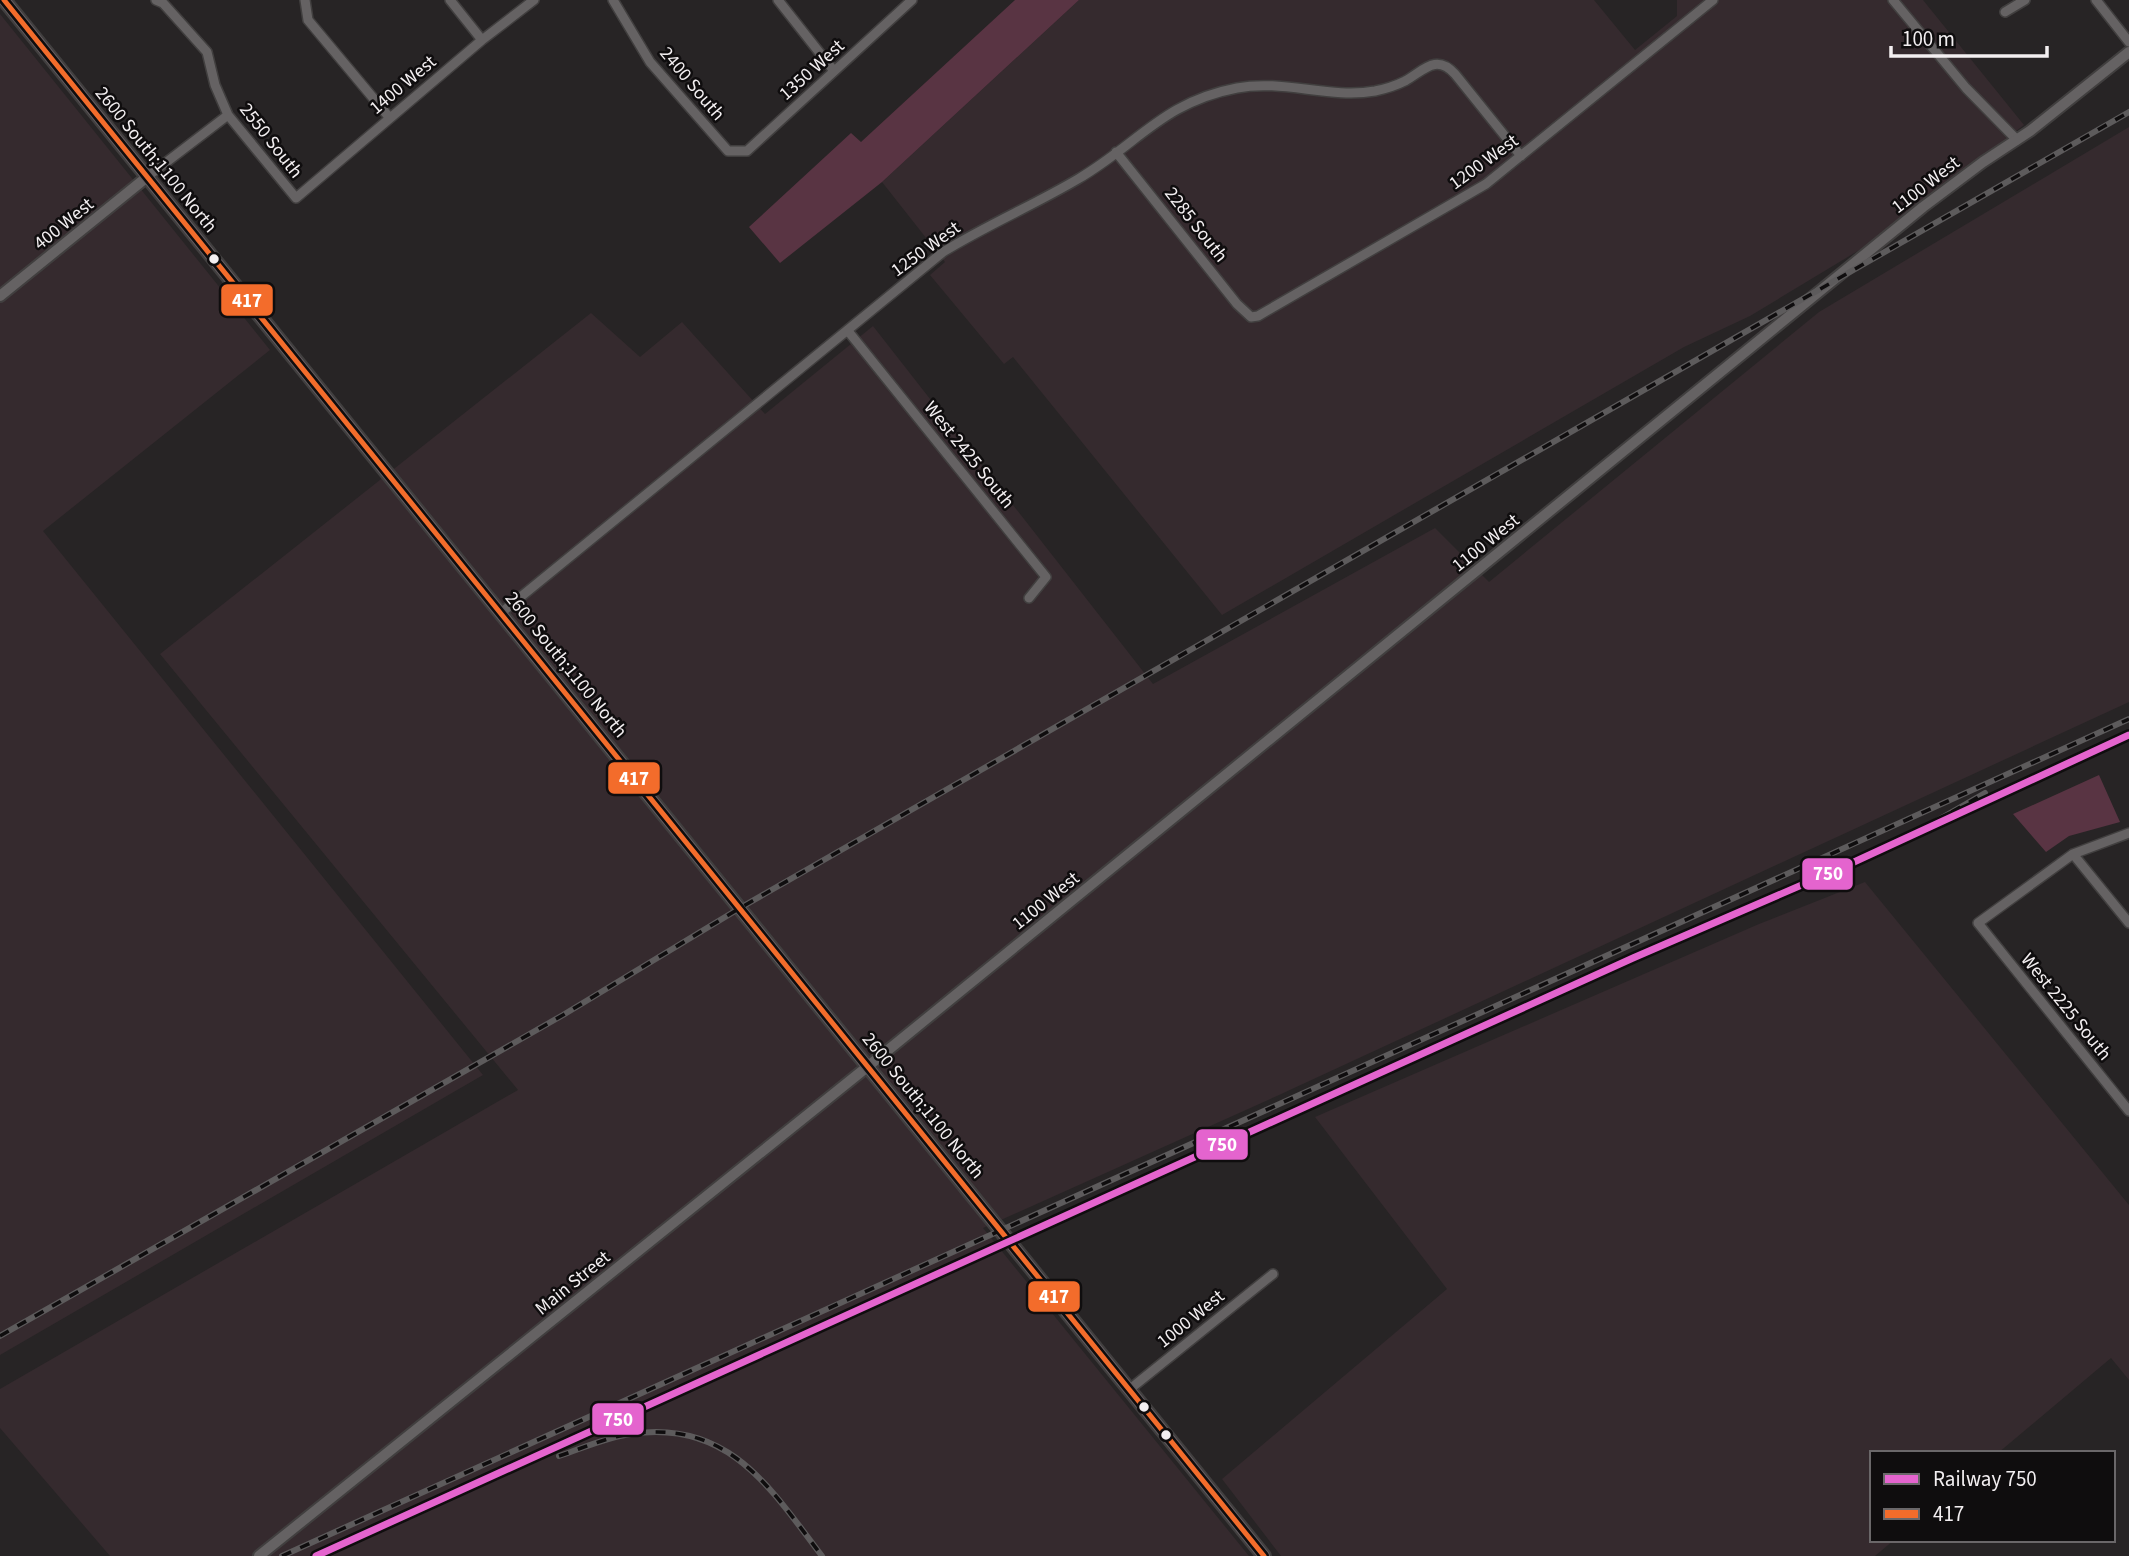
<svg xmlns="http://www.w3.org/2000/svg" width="2129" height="1556" font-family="'Source Sans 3',sans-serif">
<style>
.built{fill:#352a2e}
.green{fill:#593443}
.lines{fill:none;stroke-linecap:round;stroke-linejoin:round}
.minor-casing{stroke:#413f3f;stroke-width:12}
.tertiary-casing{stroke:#413f3f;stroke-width:14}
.secondary-casing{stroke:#413f3f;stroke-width:16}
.minor{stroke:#656263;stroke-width:9}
.tertiary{stroke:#656263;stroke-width:10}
.secondary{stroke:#635c60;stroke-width:12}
.rail-casing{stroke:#5d5b5c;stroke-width:6}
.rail{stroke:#0f0d0e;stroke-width:3.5;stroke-dasharray:10;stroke-linecap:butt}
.bus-1-casing{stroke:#0f0d0e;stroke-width:10}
.bus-1{stroke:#f36c2b;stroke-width:5}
.rail-1-casing{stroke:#0f0d0e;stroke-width:12}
.rail-1{stroke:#e464ce;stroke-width:7}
.bus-dot{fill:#f3eff1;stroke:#0f0d0e;stroke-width:2.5}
.labels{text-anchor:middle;stroke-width:5;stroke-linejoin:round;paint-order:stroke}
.street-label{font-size:19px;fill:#f3eff1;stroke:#0f0d0e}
.line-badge{stroke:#0f0d0e;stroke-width:2.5}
.badge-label{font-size:19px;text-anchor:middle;font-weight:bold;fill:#fff}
</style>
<rect width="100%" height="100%" fill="#272425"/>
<path class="built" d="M1079,0H1594L1635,50L1677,16V0H1923L2024,125L1866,246L1750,316L1684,347L1222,615L1013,357L1004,364L930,275L945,262L882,182Z
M0,14L270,350L43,531L483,1075L0,1355Z
M2129,127V702L1279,1095L983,1228L1249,1556H110L0,1428V1389L518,1090L160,654L591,313L640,357L682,322L765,414L873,326L1153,684L1435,528L1489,582L1819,312Z
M1865,882L2129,1205V1380L2111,1358L1998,1453H1872V1540H1894L1875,1556H1281L1222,1479L1447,1289L1315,1117L1759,924Z"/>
<path class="green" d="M1015,0H1079L882,182L780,263L749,227L851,133L861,142Z
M2099,775L2120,822L2069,836L2046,852L2013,814Z"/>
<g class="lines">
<defs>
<path id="minor" d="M156,0L163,3L207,52L215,85L228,115L296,198L482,40L534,0
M305,0L308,20L389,117
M450,0L482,40
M613,0L650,62L728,151H747L912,0
M778,0L834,71
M1893,0L1966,88L2017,140
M2096,0L2129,42
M2005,12L2025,0
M1116,152L1237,304L1251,317L1258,316L1486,184L1713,0
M147,177L228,115
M848,331L1046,577L1029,598
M501,613L943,252C987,225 1034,205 1078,179C1138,144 1163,102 1237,88C1283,79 1329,99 1375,91C1385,89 1395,86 1405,81C1423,71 1436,53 1455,74L1521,156
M2129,833L2073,854L1978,923L2129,1111
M2073,854L2129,923
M1130,1389L1273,1274"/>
<path id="tertiary" d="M0,296L147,177
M259,1556L882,1055L1923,207L1983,162L2030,131L2129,52"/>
<path id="secondary" d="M4,0L1264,1556"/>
</defs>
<use href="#minor" class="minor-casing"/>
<use href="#tertiary" class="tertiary-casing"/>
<use href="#secondary" class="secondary-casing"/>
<use href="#minor" class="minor"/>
<use href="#tertiary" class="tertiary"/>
<use href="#secondary" class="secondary"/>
<defs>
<path id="rail" d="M1917,832L1985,793
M0,1336L563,1015L740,908L2129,112
M559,1456C583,1448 607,1437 631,1434C729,1419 771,1489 822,1556
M282,1556L2129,719"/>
</defs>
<use href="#rail" class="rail-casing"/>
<use href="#rail" class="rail"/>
<defs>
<path id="bus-1" d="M4,0L1264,1556"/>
</defs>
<use href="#bus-1" class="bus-1-casing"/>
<use href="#bus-1" class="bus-1"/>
<defs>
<path id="rail-1" d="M316,1556L1633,958L1841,868L2129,735"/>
</defs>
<use href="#rail-1" class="rail-1-casing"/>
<use href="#rail-1" class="rail-1"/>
</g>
<g class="bus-dot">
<circle cx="214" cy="259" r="6"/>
<circle cx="1144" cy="1407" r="6"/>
<circle cx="1166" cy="1435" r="6"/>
</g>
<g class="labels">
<g class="street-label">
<text transform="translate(811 69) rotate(-42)" y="7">1350 West</text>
<text transform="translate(693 83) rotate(50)" y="7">2400 South</text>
<text transform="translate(402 84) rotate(-40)" y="7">1400 West</text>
<text transform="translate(272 140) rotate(52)" y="7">2550 South</text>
<text transform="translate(157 159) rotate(51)" y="7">2600 South;1100 North</text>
<text transform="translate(1483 161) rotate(-36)" y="7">1200 West</text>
<text transform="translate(1925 184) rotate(-38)" y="7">1100 West</text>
<text transform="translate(63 223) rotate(-39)" y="7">400 West</text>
<text transform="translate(1197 224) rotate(52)" y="7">2285 South</text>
<text transform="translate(925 248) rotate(-36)" y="7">1250 West</text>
<text transform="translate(970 454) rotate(51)" y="7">West 2425 South</text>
<text transform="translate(1485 542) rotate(-39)" y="7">1100 West</text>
<text transform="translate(567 664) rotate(51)" y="7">2600 South;1100 North</text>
<text transform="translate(1045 900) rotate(-39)" y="7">1100 West</text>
<text transform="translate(2067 1006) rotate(51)" y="7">West 2225 South</text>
<text transform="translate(924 1105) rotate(51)" y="7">2600 South;1100 North</text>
<text transform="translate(572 1282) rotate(-39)" y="7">Main Street</text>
<text transform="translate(1190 1318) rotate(-39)" y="7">1000 West</text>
</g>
</g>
<g class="line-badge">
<rect x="220" y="283" width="54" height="34" rx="7" fill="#f36c2b"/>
<rect x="607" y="761" width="54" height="34" rx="7" fill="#f36c2b"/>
<rect x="1801" y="857" width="53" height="34" rx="7" fill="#e464ce"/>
<rect x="1195" y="1128" width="54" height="33" rx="7" fill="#e464ce"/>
<rect x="1027" y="1280" width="54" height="33" rx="7" fill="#f36c2b"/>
<rect x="591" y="1402" width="54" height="34" rx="7" fill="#e464ce"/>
</g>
<g class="badge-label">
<text x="247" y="307">417</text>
<text x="634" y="785">417</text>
<text x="1828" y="880">750</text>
<text x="1222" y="1151">750</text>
<text x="1054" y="1303">417</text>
<text x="618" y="1426">750</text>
</g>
<rect x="1870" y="1451" width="245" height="91" fill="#0f0d0e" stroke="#6a6769" stroke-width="2"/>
<rect x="1884" y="1474" width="35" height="10" fill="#e464ce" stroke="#6a6769" stroke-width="2"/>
<text x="1933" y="1486" font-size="21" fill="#f3eff1">Railway 750</text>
<rect x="1884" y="1509" width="35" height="10" fill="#f36c2b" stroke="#6a6769" stroke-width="2"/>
<text x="1933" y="1521" font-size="21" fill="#f3eff1">417</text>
<path d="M1891 46v10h156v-10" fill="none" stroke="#f3eff1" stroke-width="3.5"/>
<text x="1902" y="46" font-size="21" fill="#f3eff1" stroke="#0f0d0e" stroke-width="5" paint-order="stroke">100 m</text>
</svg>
